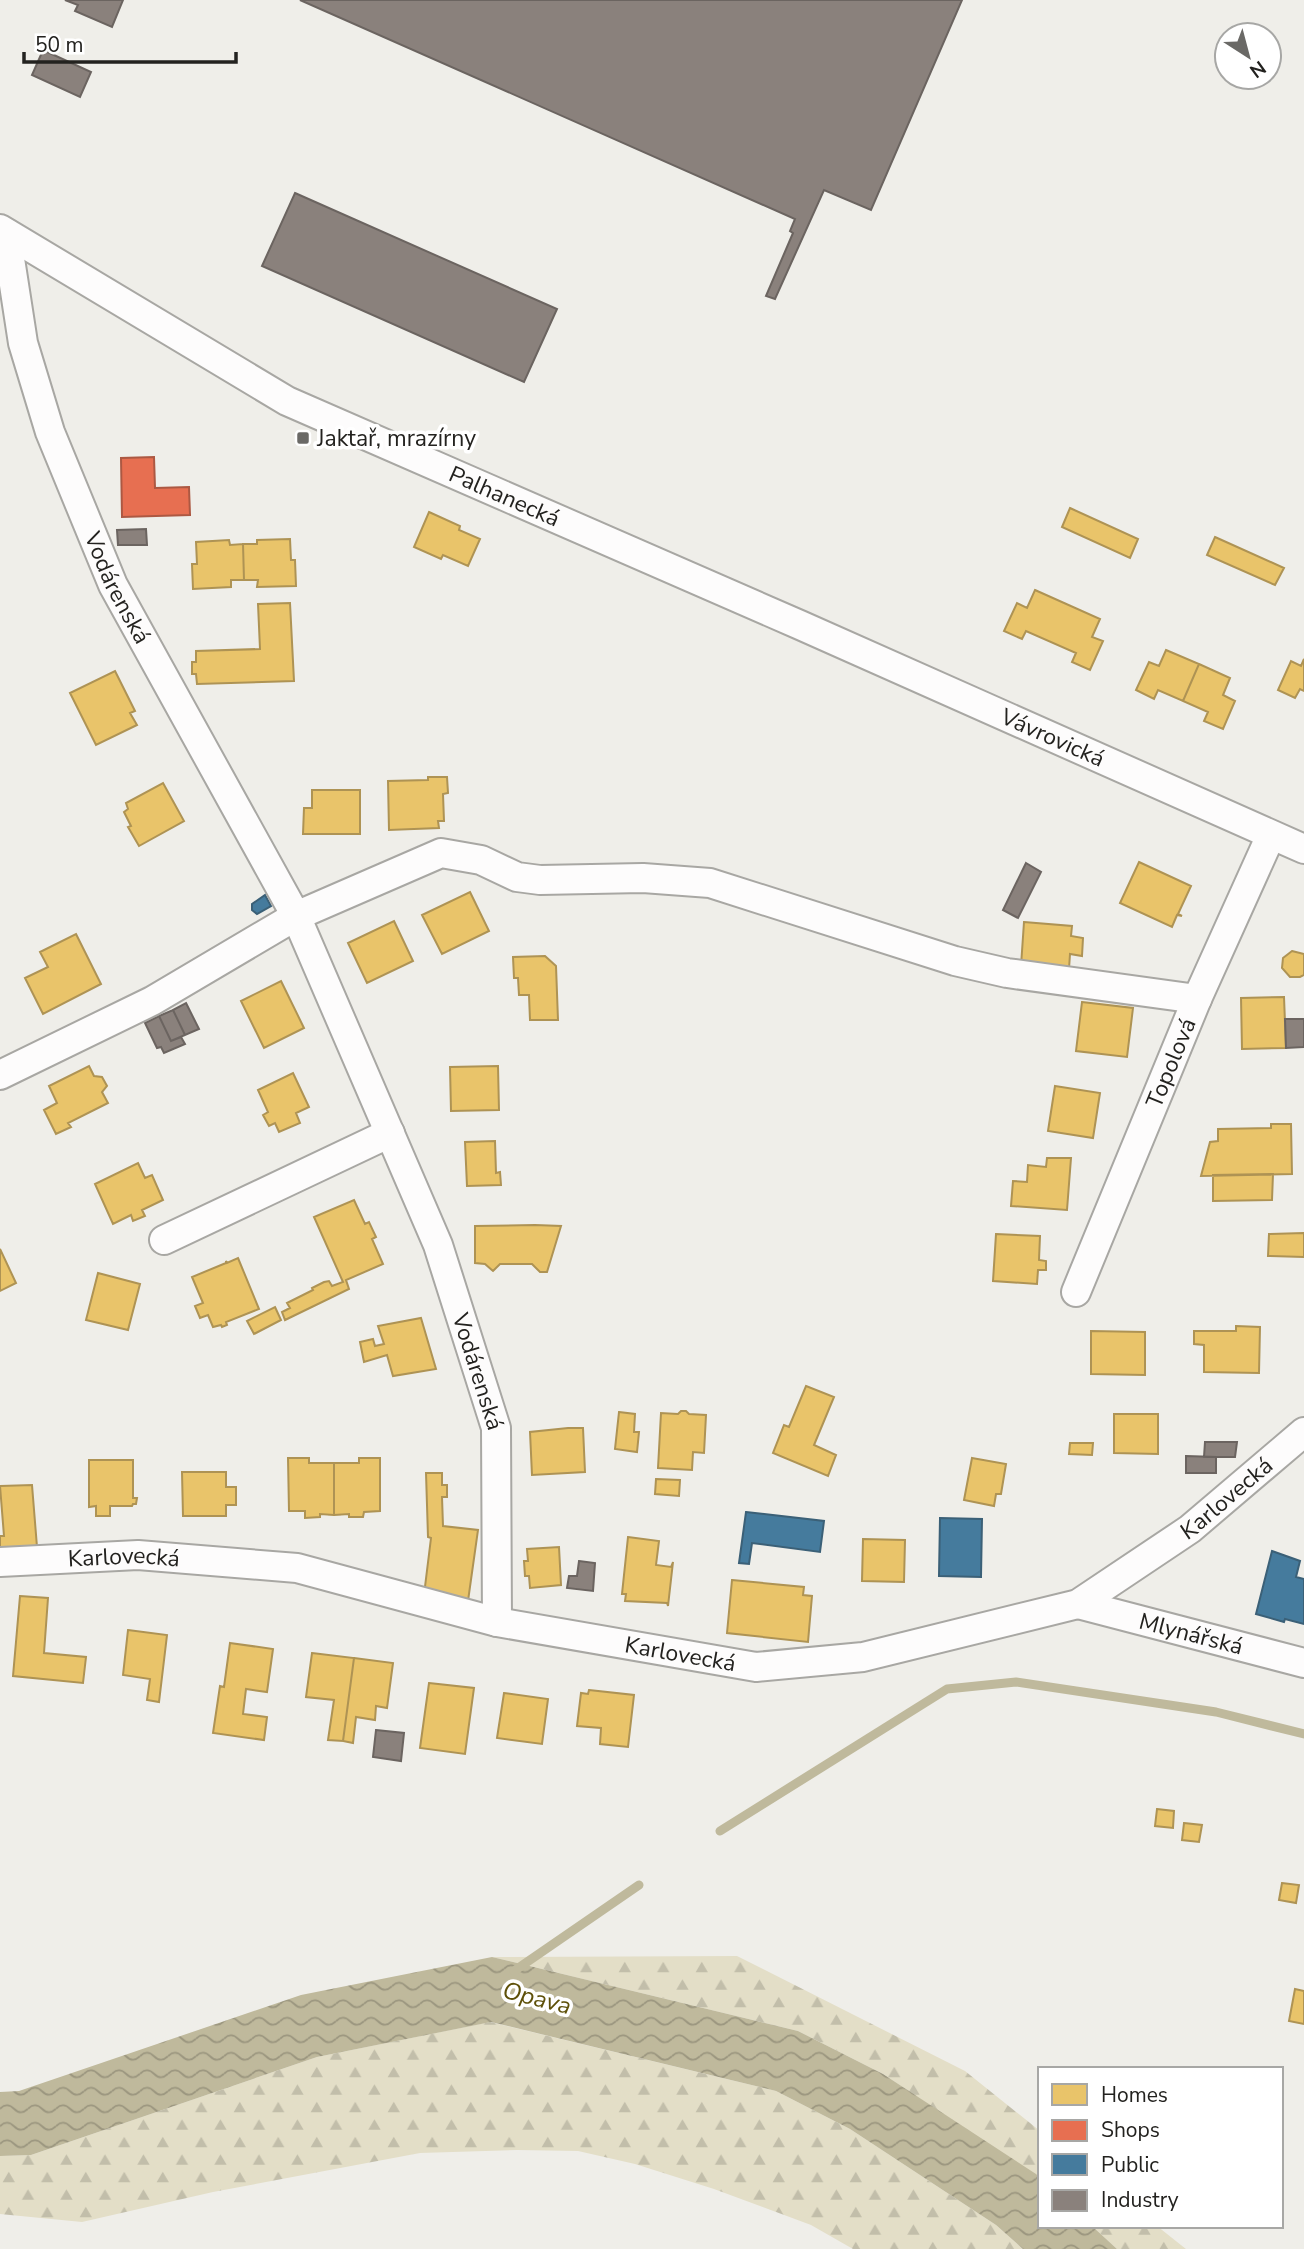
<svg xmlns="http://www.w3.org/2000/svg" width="1304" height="2249" font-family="'Nunito Sans',sans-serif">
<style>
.forest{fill:url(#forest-firs)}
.water{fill:url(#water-waves)}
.homes{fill:#e9c46a;stroke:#ae9354;stroke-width:2}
.shops{fill:#e76f51;stroke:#ac5842;stroke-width:2}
.public{fill:#457b9d;stroke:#3b6077;stroke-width:2}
.industry{fill:#8a817c;stroke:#6b6460;stroke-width:2}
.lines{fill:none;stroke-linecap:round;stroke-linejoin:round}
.stream{stroke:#bfb99c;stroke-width:9}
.minor-casing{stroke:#a8a7a3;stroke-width:32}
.minor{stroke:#fdfcfc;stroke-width:28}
.poi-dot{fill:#6a6966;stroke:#fff;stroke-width:2.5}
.labels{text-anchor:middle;stroke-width:7;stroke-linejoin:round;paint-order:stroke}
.poi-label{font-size:23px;fill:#23221f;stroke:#fff;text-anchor:start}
.street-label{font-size:23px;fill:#23221f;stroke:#fff}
.water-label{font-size:24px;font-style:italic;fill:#5e5009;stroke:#fff}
</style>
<defs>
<pattern id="forest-firs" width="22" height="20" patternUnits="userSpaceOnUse" patternTransform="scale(1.75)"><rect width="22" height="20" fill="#e3dec7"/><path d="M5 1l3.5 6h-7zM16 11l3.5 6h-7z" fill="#c2beaa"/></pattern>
<pattern id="water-waves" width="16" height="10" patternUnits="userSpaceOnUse" patternTransform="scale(1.75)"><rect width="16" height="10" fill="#bfb99c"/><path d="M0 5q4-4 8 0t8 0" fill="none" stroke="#9b967f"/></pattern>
</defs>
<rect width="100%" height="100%" fill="#efeee9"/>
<path class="forest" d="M737,1956L965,2071L1040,2131V2178L883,2074L798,2031L492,1957Z
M490,2022L776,2091L850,2129L996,2225L1023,2249H853L811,2225L714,2189L635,2164L578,2151L517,2150L420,2153L213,2192L82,2222L0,2214V2156L31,2155L317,2057Z
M1092,2226H1157L1186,2249H1117Z"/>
<path class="water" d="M492,1957L798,2031L883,2074L1036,2174L1040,2178V2226H1092L1117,2249H1023L996,2225L850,2129L776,2091L491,2022L317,2057L31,2155L0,2156V2092L19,2091L301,1995Z"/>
<path class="homes" d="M1070,508L1138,539L1130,558L1062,527Z
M429,512L460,526L459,530L480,539L468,566L443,555L441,559L414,547Z
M1215,537L1284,568L1275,585L1207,555Z
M290,539L291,560H295L296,586L257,587L258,580H244L243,544H257V540Z
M229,540L230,545L243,544L244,580H231V587L193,589L192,564H197L196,542Z
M1035,590L1100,619L1092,637L1103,641L1090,670L1072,662L1076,653L1026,631L1022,639L1004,631L1017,603L1027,608Z
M290,603L294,681L197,684L196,674H192V662H196V651L260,649L258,604Z
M1166,650L1199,664L1183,701L1158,690L1154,699L1136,690L1149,662L1159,666Z
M1304,659V691L1300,689L1295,698L1278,690L1291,661L1301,666Z
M1199,664L1230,678L1223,695L1235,701L1223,729L1204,721L1208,712L1183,701Z
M115,671L135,711L130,713L137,725L96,745L70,693Z
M428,777H447L448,793L443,794L444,821H438L439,828L389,830L388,781L428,780Z
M163,783L184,821L139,846L128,827L131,826L124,812L128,809L126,803Z
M312,790H360V834H303L304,808H312Z
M1139,862L1191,886L1178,914L1182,916L1177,915L1172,927L1120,903Z
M470,892L489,931L442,954L422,915Z
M394,921L413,961L367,983L348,943Z
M1024,922L1072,926L1071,936L1083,938L1082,956L1070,954L1069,969L1021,966Z
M76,934L101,984L43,1014L25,978L48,967L40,952Z
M1292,951L1304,954V975L1300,977H1290L1282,968L1283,958Z
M545,956L556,966L558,1020H530L529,995H519L518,978H514L513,957Z
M281,981L304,1028L264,1048L241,1001Z
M1284,997L1286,1048L1242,1049L1241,998Z
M1082,1002L1133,1008L1127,1057L1076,1051Z
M89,1066L94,1076L102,1077L107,1086L102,1092L108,1103L68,1123L71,1127L56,1134L44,1110L57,1103L49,1086Z
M498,1066L499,1110L451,1111L450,1067Z
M293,1073L309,1107L296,1113L300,1123L279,1132L275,1123L269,1126L263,1115L268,1112L258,1090Z
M1055,1086L1100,1093L1093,1138L1048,1131Z
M1271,1124H1291L1292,1174L1201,1176L1210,1142L1218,1141V1129L1271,1128Z
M495,1141L496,1173L500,1172L501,1185L467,1186L465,1142Z
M1047,1158H1071L1067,1210L1011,1206L1013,1181L1027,1182L1028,1165L1046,1167Z
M138,1163L145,1178L152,1175L163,1200L142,1210L145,1216L133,1221L131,1215L113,1224L95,1184Z
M1273,1174L1272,1200L1213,1201V1175Z
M354,1200L365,1224L369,1222L376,1237L372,1239L383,1264L346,1280L349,1289L285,1320L282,1312L290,1308L287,1303L313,1290L312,1288L324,1282L329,1281L332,1286L343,1282L314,1217Z
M535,1225L561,1226L547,1272H540L532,1264H500L493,1271L485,1264L475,1263V1226Z
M1304,1233V1257L1268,1256L1269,1234Z
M996,1234L1040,1236L1039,1260L1046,1261V1270H1038L1037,1284L993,1281Z
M0,1249L16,1283L0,1291Z
M238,1258L259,1309L226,1322L227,1325L222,1327L221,1325L213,1327L208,1315L200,1318L195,1306L203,1303L192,1277L226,1263V1261L227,1263Z
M98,1273L140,1284L128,1330L86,1320Z
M275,1307L281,1320L254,1334L247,1321Z
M421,1318L436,1369L393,1376L387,1355L364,1362L360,1342L373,1339L375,1346L384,1344L378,1326Z
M1236,1326L1260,1327L1259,1373L1204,1372V1345L1194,1344V1331H1236Z
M1091,1331L1145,1332V1375L1091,1374Z
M806,1386L834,1397L814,1445L836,1455L828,1476L773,1453L784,1425L789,1427Z
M681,1411H686L689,1414L706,1415L704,1453L693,1452L692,1470L658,1468L661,1413L678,1414Z
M619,1412L635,1414L634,1432H639L637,1452L615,1449Z
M1114,1414H1158V1454L1114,1453Z
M568,1428H583L585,1472L532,1475L530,1432Z
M1070,1443H1093L1092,1455L1069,1454Z
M288,1458H309V1463H334V1515L320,1514V1517L305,1518V1511H289Z
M359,1458H380V1511L364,1512L363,1517H349V1514L334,1515V1463H359Z
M972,1458L1006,1464L1001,1494H996L994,1506L964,1500Z
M89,1460H133V1498H137L136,1504H133L132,1506H110V1516H96V1506L89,1507Z
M182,1472H226V1487H236V1505H226V1516H183Z
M426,1473H442V1485H447V1497H442L443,1526L478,1530L468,1601L424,1595L431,1538L428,1537Z
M656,1479L680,1480L679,1496L655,1494Z
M32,1485L37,1547H0V1536H4L0,1486Z
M628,1537L659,1541L656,1565L671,1567L673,1562L668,1606L667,1603L625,1601L626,1594H622Z
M863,1539L905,1540L904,1582L862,1581Z
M559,1547L561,1585L530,1588L529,1576H525L524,1561H528L527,1549Z
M732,1580L804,1587L803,1595L812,1596L808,1642L727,1633Z
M20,1596L48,1598L44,1653L86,1657L83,1683L13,1676Z
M128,1630L167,1635L159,1702L147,1700L150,1679L123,1675Z
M230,1643L273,1649L267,1692L246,1689L243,1714L267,1717L264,1740L213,1733L220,1686L224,1687Z
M312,1653L354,1658L343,1741L328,1740L334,1700L306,1697Z
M354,1658L393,1663L387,1708L376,1706L375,1720L356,1717L353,1743L343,1741Z
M429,1683L474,1688L465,1754L420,1748Z
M589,1690L634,1695L628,1747L600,1744L601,1728L577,1726L581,1693L588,1694Z
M504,1693L548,1699L542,1744L497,1738Z
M1157,1809L1174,1811L1173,1828L1155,1826Z
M1184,1823L1202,1825L1199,1842L1182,1840Z
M1282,1883L1299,1885L1296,1903L1279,1900Z
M1295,1989L1304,1991V2024L1289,2021Z"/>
<path class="shops" d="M154,457L155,488L189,487L190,515L122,517L121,458Z"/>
<path class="public" d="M265,895L271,906L257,914L252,910V904Z
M746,1512L824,1521L820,1552L752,1543L749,1564L739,1563Z
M940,1518L982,1519L981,1577L939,1576Z
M1272,1551L1300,1561L1296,1577L1304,1579V1624L1285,1619L1284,1622L1256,1614Z"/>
<path class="industry" d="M65,0H123L112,27L75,11L78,5Z
M300,0H962L871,210L824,190L775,299L766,296L793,233L790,231L795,219Z
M43,50L91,72L80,97L32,75Z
M295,193L557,309L524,382L262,266Z
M146,529L147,545H118L117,530Z
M1026,863L1041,872L1018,918L1003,910Z
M186,1003L199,1029L185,1035L173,1010Z
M173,1010L185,1035L171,1041L159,1016Z
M159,1016L171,1041L181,1037L185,1044L164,1053L161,1047L157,1048L145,1023Z
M1285,1019H1304V1047L1286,1048Z
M1205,1442H1237L1235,1457H1204Z
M1186,1456L1216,1457V1473H1186Z
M579,1561L595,1563L593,1591L567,1588L569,1576H577Z
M376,1730L404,1733L401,1761L373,1757Z"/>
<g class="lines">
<path class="stream" d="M720,1831L947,1689L1016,1682L1216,1712L1304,1734
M514,1971L639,1885"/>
<defs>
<g id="minor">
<path id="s1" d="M0,229L287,401L800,625L1304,849"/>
<path id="s2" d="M6,233L23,343L50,432L113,585L296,916L438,1245L496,1428L497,1622"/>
<path d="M0,1075L152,1001L296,916L441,853L481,860L517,877L540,880L643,878L710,883L955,961L1007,973L1197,999"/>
<path d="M164,1240L390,1133"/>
<path id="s3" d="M1076,1292L1197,999L1271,835"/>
<path id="s4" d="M0,1562L138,1555L297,1568L497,1622L756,1667L863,1657L1078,1604L1190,1529L1304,1432"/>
<path id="s5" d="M1078,1604L1304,1663"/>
</g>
</defs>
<use href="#minor" class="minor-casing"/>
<use href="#minor" class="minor"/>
</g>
<rect class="poi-dot" x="296" y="431" width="14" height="14" rx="3.5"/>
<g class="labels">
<g class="poi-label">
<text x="317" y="446">Jaktař, mrazírny</text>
</g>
<g class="street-label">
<text dy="8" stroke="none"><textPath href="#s1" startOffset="572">Palhanecká</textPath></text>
<text dy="8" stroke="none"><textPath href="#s2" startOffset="374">Vodárenská</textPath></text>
<text dy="8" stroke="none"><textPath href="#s1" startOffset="1171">Vávrovická</textPath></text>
<text dy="8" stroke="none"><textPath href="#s3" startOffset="248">Topolová</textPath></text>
<text dy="8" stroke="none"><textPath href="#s2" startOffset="1239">Vodárenská</textPath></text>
<text dy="8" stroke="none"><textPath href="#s4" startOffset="1279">Karlovecká</textPath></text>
<text dy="8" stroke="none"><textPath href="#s4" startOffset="124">Karlovecká</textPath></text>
<text dy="8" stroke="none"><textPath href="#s5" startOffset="117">Mlynářská</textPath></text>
<text dy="8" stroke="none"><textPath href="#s4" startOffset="691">Karlovecká</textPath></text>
</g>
<g class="water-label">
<text transform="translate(537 1998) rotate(14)" y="8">Opava</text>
</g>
</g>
<rect x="1038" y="2067" width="245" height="161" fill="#ffffff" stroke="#a7a7a5" stroke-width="2"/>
<rect x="1052" y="2084" width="35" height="21" fill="#e9c46a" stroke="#a7a7a5" stroke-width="2"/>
<text x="1101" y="2102" font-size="21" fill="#23221f">Homes</text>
<rect x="1052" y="2120" width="35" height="21" fill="#e76f51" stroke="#a7a7a5" stroke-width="2"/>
<text x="1101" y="2137" font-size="21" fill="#23221f">Shops</text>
<rect x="1052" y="2154" width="35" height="21" fill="#457b9d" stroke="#a7a7a5" stroke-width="2"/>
<text x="1101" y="2172" font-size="21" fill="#23221f">Public</text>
<rect x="1052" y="2190" width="35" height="21" fill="#8a817c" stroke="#a7a7a5" stroke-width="2"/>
<text x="1101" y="2207" font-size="21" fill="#23221f">Industry</text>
<g transform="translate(1248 56) rotate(144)"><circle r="33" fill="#ffffff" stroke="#a7a7a5" stroke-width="2"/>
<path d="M0-5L12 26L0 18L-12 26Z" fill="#6a6966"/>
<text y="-10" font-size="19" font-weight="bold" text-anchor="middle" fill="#23221f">N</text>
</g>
<path d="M24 52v10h212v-10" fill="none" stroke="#23221f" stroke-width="3.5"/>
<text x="35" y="52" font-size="21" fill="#23221f" stroke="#ffffff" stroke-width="5" paint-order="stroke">50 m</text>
</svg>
